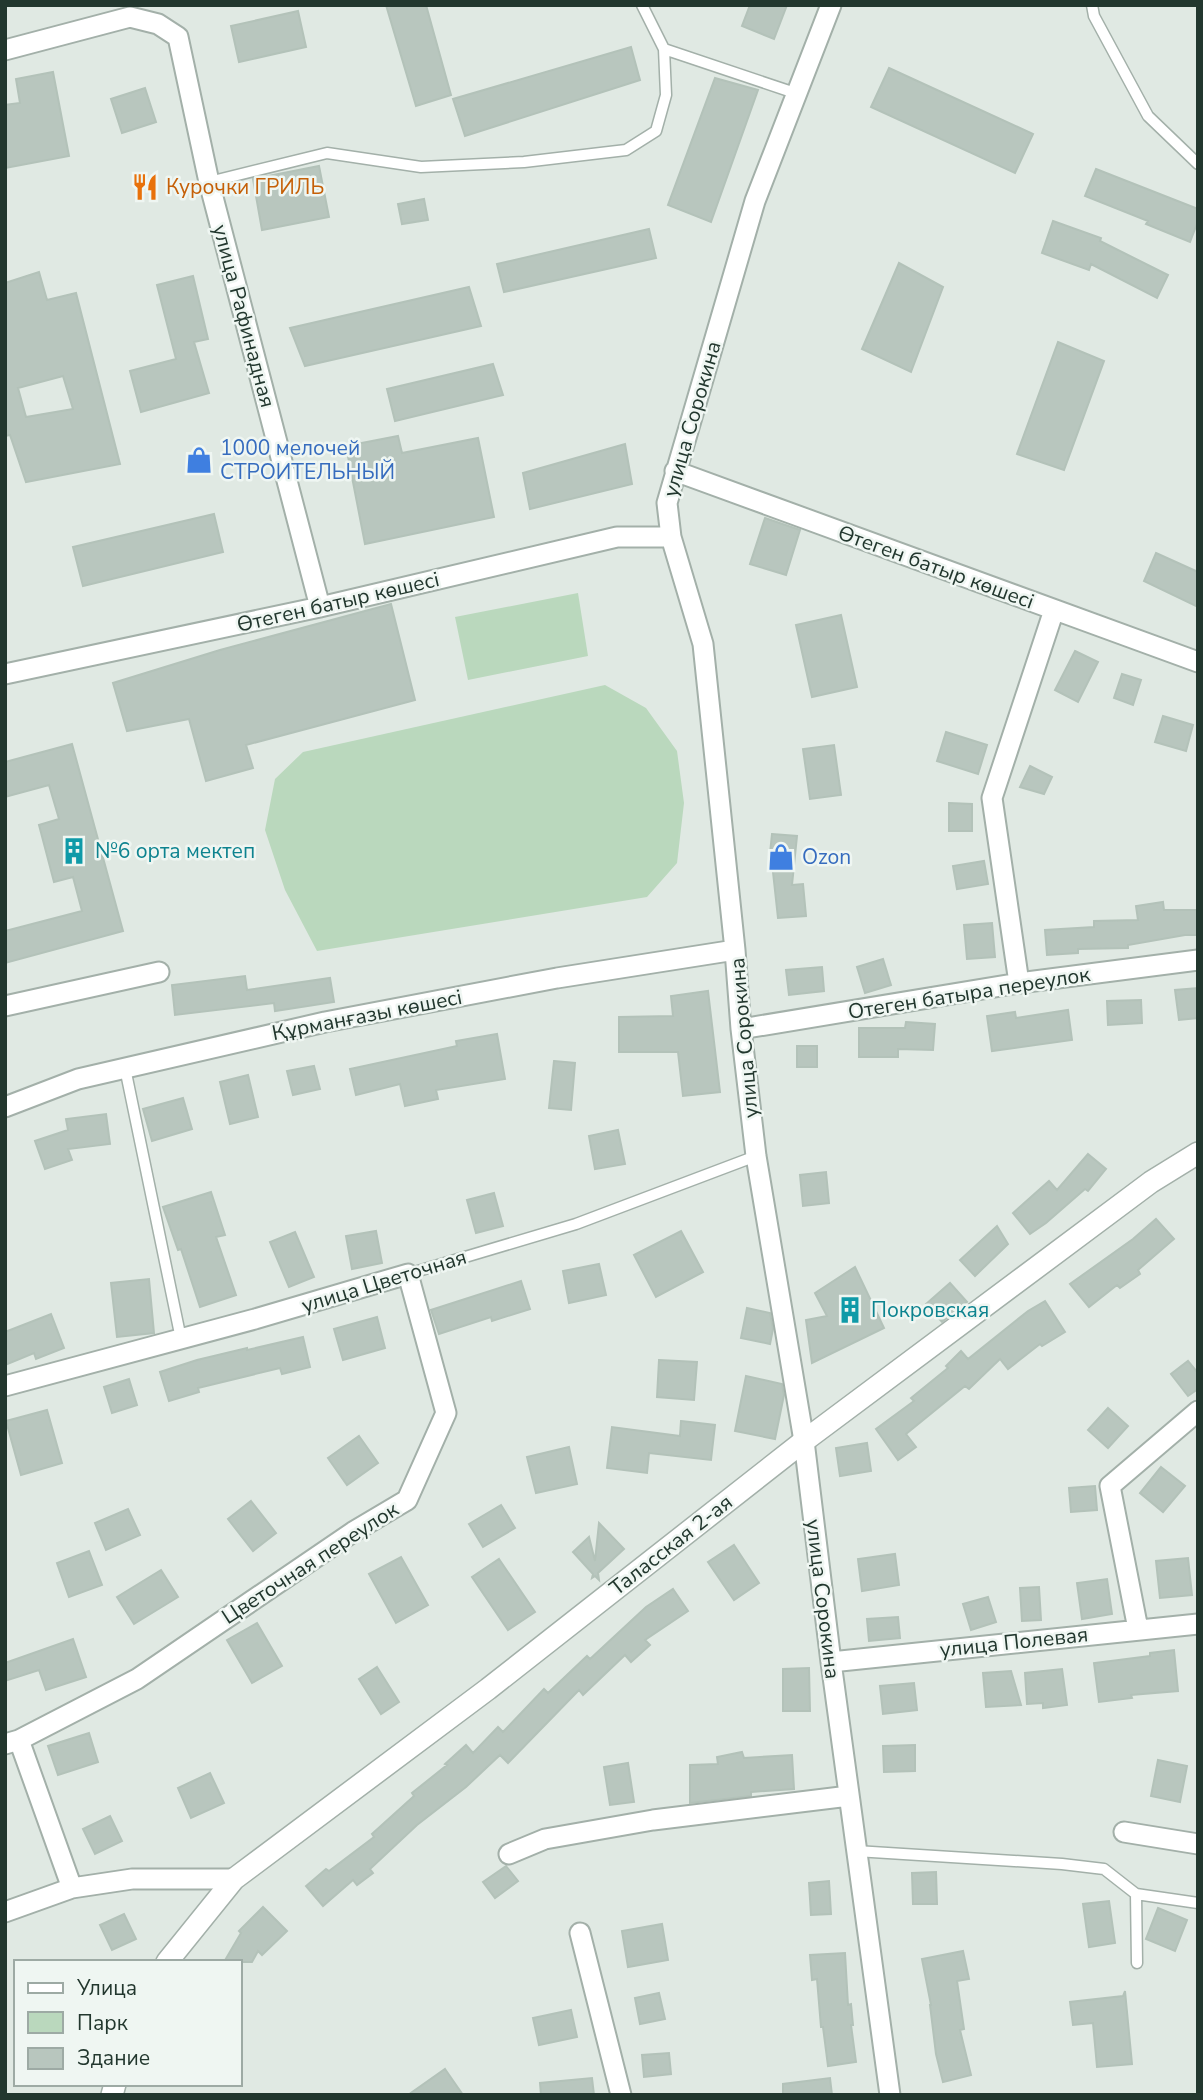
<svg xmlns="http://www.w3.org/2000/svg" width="1203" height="2100" font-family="'Nunito Sans',sans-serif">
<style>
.green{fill:#bad8bd}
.building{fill:#b8c6be;stroke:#b3c2b9;stroke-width:2;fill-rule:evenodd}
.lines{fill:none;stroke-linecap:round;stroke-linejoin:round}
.service-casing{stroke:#a3b0a9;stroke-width:13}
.minor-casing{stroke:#a3b0a9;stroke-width:23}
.tertiary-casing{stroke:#a3b0a9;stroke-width:24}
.service{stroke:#fff;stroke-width:10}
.minor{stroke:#fff;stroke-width:19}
.tertiary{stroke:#fff;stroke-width:21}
.labels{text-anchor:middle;stroke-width:5;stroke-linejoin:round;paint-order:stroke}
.food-label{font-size:21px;fill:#c56008;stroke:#eff6f2;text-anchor:start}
.street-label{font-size:21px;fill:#22372e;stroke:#eff6f2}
.shop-label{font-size:21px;fill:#366cbe;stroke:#eff6f2;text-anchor:start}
.culture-label{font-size:21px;fill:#0d838f;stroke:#eff6f2;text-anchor:start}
</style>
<rect width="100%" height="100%" fill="#e0e9e3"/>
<path class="green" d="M578,593L588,656L468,680L455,617Z
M605,685L646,708L677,751L684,803L677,863L647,897L317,951L285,890L265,830L275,779L303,752Z"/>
<path class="building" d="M386,5H426L451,95L416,106Z
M750,5H787L774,39L742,26Z
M298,11L306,47L239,62L231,26Z
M631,47L640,80L465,136L453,99Z
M889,68L1033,134L1015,173L871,107Z
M53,72L69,156L5,168V105L20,103L16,79Z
M715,78L758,90L711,222L668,205Z
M145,88L156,122L122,133L111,99Z
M319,166L329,217L262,230L253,179Z
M1096,169L1198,209V221L1190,242L1146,224L1148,221L1085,196Z
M424,199L428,220L402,224L398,204Z
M1053,221L1101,238L1100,241L1168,275L1157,298L1091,264L1089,270L1042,253Z
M649,229L656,258L504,292L497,264Z
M899,263L943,287L911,372L862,349Z
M39,272L47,300L76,293L120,464L26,482L10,435L5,436V283ZM63,376L73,409L26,417L18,388Z
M193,276L208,339L194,342L209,393L141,412L130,371L176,359L157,285Z
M469,287L481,326L305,366L290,328Z
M1058,342L1104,361L1064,470L1017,454Z
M493,364L503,395L395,421L387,389Z
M398,436L402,453L478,438L494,517L365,544L346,446Z
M625,444L632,484L530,509L523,473Z
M214,514L223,552L83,586L73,547Z
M765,518L800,530L786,575L750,564Z
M1156,553L1198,572V607L1144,581Z
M391,604L415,700L246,745L253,768L206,781L189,719L127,731L113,683L220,650Z
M841,615L857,687L812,697L796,625Z
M1075,651L1098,662L1078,702L1055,690Z
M1122,674L1141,680L1133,705L1114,698Z
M1163,716L1193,725L1186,751L1155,742Z
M946,732L987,745L978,774L937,761Z
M72,744L123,931L5,963V931L82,911L73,877L54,882L39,825L59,819L49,785L5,797V762Z
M834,745L841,795L810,799L803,749Z
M1030,766L1052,777L1044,794L1020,787Z
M949,803L972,804V831H949Z
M772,834L797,836L792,885L803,884L806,916L778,918L772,863H769Z
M984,861L988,884L957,889L953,866Z
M1163,902L1164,910H1198V935H1185L1128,945V948L1078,949V953L1047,955L1045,930L1094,927V921L1138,920L1136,906Z
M992,923L995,957L967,959L964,925Z
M883,959L891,985L865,993L857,967Z
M822,967L824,991L789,995L786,970Z
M245,976L247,990L330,978L334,1002L275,1011L274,1003L175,1015L172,985Z
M1198,988V1018L1179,1020L1175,990Z
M708,991L720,1092L683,1096L678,1052H619V1017L673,1016L671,996Z
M1141,1000L1142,1023L1108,1025L1107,1001Z
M1068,1010L1072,1040L992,1051L987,1016L1015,1012L1016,1018Z
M906,1022L935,1024L933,1050L898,1049V1057H859V1028H905Z
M497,1034L505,1079L436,1090L438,1099L405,1106L400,1084L356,1095L350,1069L457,1046L456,1041Z
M797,1046H817V1067H797Z
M554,1061L575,1063L571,1110L549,1108Z
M314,1066L320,1089L293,1095L287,1071Z
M248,1075L258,1117L230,1124L220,1082Z
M183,1098L192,1129L152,1141L143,1109Z
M106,1114L110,1144L68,1149L72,1160L45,1169L35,1141L68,1130L66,1119Z
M618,1130L625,1164L595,1169L589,1136Z
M1088,1154L1106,1169L1088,1191L1085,1189L1046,1223L1030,1234L1013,1213L1049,1181L1057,1190Z
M826,1172L829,1203L803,1206L800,1175Z
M211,1192L225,1235L216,1237L236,1295L200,1307L181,1249L178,1250L163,1207Z
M494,1193L503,1226L476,1233L467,1200Z
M1156,1219L1174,1239L1138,1270L1140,1274L1120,1288L1117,1285L1089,1307L1070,1284L1133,1239Z
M997,1226L1008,1244L975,1276L960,1260Z
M376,1231L382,1263L352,1269L346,1236Z
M681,1231L703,1272L656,1297L634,1255Z
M295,1232L314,1277L289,1287L270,1242Z
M599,1264L606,1295L569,1303L563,1271Z
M855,1267L884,1328L812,1363L806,1320L827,1316L815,1293Z
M149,1279L154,1333L117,1337L111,1283Z
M521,1281L530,1309L492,1321L491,1317L439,1334L431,1310Z
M950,1283L967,1302L942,1322L926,1304Z
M1045,1301L1065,1332L1042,1346L1040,1344L1008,1369L1000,1359L969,1389L965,1386L906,1434L916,1447L898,1460L876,1429L914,1401L911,1398L948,1368L946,1366L961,1351L968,1359L1028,1311Z
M747,1308L770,1313L773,1329L770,1344L741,1338Z
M51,1314L64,1348L36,1359L34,1353L5,1365V1332Z
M377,1317L385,1348L343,1360L334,1329Z
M303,1337L310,1367L282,1374L280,1368L198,1388L199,1392L169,1401L160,1372L197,1360L247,1348V1350Z
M659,1360L697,1362L694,1400L657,1397Z
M1188,1361L1198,1373V1389L1188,1396L1171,1374Z
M746,1376L782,1384L784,1395L775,1439L735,1431Z
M129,1379L137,1405L112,1413L104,1387Z
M1108,1408L1128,1426L1108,1448L1088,1430Z
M47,1410L62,1463L21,1475L6,1421Z
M681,1421L715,1425L711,1460L649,1453L647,1473L607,1468L612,1427L680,1436Z
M359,1436L378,1463L347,1485L328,1458Z
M867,1443L871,1471L840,1476L836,1448Z
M569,1447L577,1484L536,1493L527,1457Z
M1161,1467L1185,1486L1163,1512L1140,1493Z
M1095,1486L1097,1510L1071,1512L1069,1488Z
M251,1501L276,1533L253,1551L228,1519Z
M501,1505L515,1528L483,1547L469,1524Z
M128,1509L140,1535L106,1550L95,1523Z
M599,1523L624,1549L598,1573L599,1580L595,1576L592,1578L593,1574L573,1552L589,1537L595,1561Z
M734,1545L759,1583L734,1600L708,1562Z
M89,1551L102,1585L69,1597L57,1563Z
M895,1554L899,1585L862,1591L858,1559Z
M401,1557L428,1605L396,1623L369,1574Z
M1188,1558L1192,1595L1160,1598L1156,1561Z
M499,1559L535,1612L508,1630L472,1577Z
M161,1570L178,1597L134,1624L117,1597Z
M1107,1579L1112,1614L1082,1619L1077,1583Z
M1039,1587L1041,1620L1022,1621L1020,1588Z
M673,1589L688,1611L645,1640L650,1645L631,1662L625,1655L583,1695L579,1690L508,1763L500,1755L466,1787L417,1825L370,1869L373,1873L357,1885L353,1880L323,1906L306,1886L326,1869L329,1871L374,1837L372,1834L414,1796L412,1793L447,1765L445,1764L466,1745L473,1753L498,1727L503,1732L544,1689L548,1693L587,1656L590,1659L646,1607Z
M988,1597L996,1622L971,1630L963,1604Z
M898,1617L900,1638L869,1641L867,1619Z
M257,1623L282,1666L252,1683L227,1640Z
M73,1639L86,1677L46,1690L39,1670L5,1681V1663Z
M1174,1650L1178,1691L1131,1695L1132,1698L1099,1702L1094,1663L1150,1656V1653Z
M377,1667L399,1702L381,1714L359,1679Z
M809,1668L810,1711H783V1669Z
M1062,1669L1067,1705L1043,1708V1703L1027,1704L1025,1673Z
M1011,1671L1021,1705L986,1707L983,1673Z
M914,1683L917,1710L883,1714L880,1686Z
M89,1733L98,1762L58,1775L48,1746Z
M915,1745V1771L884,1772L883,1746Z
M742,1752L744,1758L792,1755L794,1789L751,1792V1796L690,1803V1765L718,1764L717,1757Z
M1158,1760L1187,1766L1180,1802L1151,1796Z
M628,1763L634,1802L610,1805L604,1767Z
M210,1773L224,1803L191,1818L178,1788Z
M110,1816L122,1841L95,1854L83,1829Z
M506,1866L518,1881L495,1898L483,1882Z
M936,1872L937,1904H913L912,1873Z
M829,1881L831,1914L811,1915L809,1883Z
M1109,1901L1115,1943L1089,1947L1083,1904Z
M263,1907L287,1931L262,1955L258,1951L252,1962H224L241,1933L239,1931Z
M1158,1908L1187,1920L1175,1951L1146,1939Z
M124,1914L136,1939L112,1950L100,1925Z
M662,1924L668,1960L628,1967L622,1931Z
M963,1951L969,1979L957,1981L964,2029L960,2030L971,2075L943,2082L936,2054L930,2005H931L922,1959Z
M845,1953L848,2005L851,2004L853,2025H851L856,2062L828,2066L823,2027H821L817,1979L812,1980L810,1955Z
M1125,1991L1132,2064L1097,2067L1093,2023L1073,2025L1070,2002L1123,1996Z
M659,1993L665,2019L640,2024L635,1998Z
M571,2010L577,2037L539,2045L533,2018Z
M669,2053L671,2074L644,2077L642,2055Z
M445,2069L463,2095H408Z
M592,2078L594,2095H541L540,2083Z
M830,2078L832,2095H783V2084Z"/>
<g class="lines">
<defs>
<path id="service" d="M642,5L664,49L798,94
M1092,5L1094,16L1148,116L1198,164
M209,182L327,153L421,167L524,162L626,150L656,131L666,95L664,49
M125,1068L181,1339
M408,1274L576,1224L756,1156
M856,1851L1062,1864L1104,1869L1136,1894L1137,1963
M1136,1894L1198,1903"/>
<path id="minor" d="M831,5L755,201L667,503L671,537L703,644L735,950L741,1029L756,1156L804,1441L831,1662L890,2095
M5,50L130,17L158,24L178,37L209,182L320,607
M675,471L1198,662
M5,674L320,607L617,537H671
M1019,983L992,798L1054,610
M5,1006L159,972
M741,1029L1019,983L1198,960
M5,1107L78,1079L325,1022L557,978L735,950
M5,1386L255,1319L408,1274L446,1413L407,1500L353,1532L137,1679L19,1740L5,1744
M1138,1629L1110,1486L1198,1411
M831,1662L1198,1624
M19,1740L72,1888
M1124,1832L1198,1844
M509,1854L545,1839L653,1820L849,1796
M5,1912L72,1888L132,1879H234
M580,1933L621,2095"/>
<path id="tertiary" d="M167,1962L234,1879L488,1689L804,1441L1151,1182L1198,1153
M112,2095L115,2084"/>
</defs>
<use href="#service" class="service-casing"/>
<use href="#minor" class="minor-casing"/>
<use href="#tertiary" class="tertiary-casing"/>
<use href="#service" class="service"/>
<use href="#minor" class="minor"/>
<use href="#tertiary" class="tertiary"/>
</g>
<defs>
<symbol id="restaurant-bare" viewBox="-9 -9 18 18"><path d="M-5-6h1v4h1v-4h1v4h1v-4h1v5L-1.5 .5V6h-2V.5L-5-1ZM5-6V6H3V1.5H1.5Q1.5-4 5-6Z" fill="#e8710a" stroke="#eff6f2" stroke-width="2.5" paint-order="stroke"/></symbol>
<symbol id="shop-bare" viewBox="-9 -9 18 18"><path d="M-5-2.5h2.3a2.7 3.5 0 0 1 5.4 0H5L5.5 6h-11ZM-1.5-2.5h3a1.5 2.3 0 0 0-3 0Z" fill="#3f7fe0" stroke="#eff6f2" stroke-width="2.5" paint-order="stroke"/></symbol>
<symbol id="building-bare" viewBox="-9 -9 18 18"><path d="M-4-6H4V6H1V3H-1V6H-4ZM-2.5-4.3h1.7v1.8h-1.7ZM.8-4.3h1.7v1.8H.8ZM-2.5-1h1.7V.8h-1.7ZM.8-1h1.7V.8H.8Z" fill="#0f9aa8" stroke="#eff6f2" stroke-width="2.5" paint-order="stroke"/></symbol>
</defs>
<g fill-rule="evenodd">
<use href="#restaurant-bare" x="126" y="168" width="38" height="38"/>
<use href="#shop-bare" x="180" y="441" width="38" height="38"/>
<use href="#building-bare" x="55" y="832" width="38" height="38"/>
<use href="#shop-bare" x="762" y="838" width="38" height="38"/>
<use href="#building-bare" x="831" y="1291" width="38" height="38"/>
</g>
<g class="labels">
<g class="food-label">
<text x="166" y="194">Курочки ГРИЛЬ</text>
</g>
<g class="street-label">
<text transform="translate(244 316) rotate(75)" y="7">улица Рафинадная</text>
<text transform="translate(692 419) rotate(-74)" y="7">улица Сорокина</text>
<text transform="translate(936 567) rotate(20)" y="7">Өтеген батыр көшесі</text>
<text transform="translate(338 602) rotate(-13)" y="7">Өтеген батыр көшесі</text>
<text transform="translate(969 993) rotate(-9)" y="7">Отеген батыра переулок</text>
<text transform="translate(367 1015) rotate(-11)" y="7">Құрманғазы көшесі</text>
<text transform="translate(744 1038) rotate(-95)" y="7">улица Сорокина</text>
<text transform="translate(384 1281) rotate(-17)" y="7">улица Цветочная</text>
<text transform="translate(671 1545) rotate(-38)" y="7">Таласская 2-ая</text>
<text transform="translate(310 1563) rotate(-33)" y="7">Цветочная переулок</text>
<text transform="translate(823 1599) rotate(83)" y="7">улица Сорокина</text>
<text transform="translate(1014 1642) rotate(-6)" y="7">улица Полевая</text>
</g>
<g class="shop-label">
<text x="220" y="455">1000 мелочей<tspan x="220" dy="24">СТРОИТЕЛЬНЫЙ</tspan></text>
<text x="802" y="864">Ozon</text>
</g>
<g class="culture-label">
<text x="95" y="858">№6 орта мектеп</text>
<text x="871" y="1317">Покровская</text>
</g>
</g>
<rect width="1203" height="2100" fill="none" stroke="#22372e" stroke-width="14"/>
<rect x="14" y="1960" width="228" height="126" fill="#eff6f2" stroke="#9daaa4" stroke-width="2"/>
<rect x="28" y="1983" width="35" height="10" fill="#ffffff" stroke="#9daaa4" stroke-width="2"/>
<text x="77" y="1995" font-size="21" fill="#22372e">Улица</text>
<rect x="28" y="2012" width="35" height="21" fill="#bad8bd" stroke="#9daaa4" stroke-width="2"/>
<text x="77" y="2030" font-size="21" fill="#22372e">Парк</text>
<rect x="28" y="2048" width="35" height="21" fill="#b8c6be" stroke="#9daaa4" stroke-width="2"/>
<text x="77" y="2065" font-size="21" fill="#22372e">Здание</text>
</svg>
